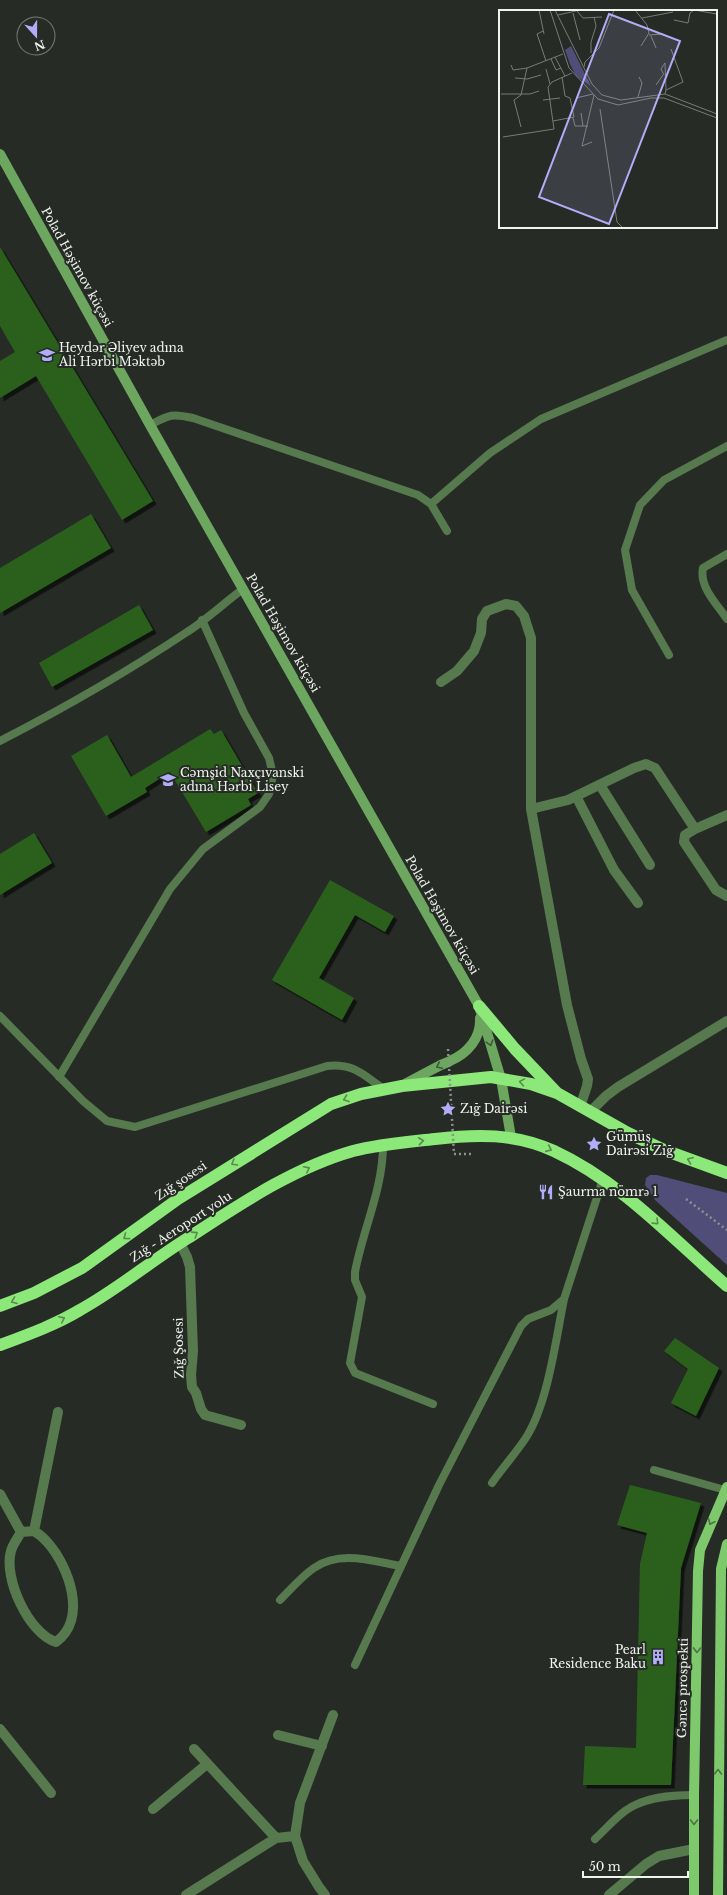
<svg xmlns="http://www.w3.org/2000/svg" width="727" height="1895" font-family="'Libre Baskerville',serif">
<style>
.green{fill:#504d79}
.building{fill:#2b601e;filter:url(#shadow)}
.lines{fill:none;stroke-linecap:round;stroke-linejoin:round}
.path{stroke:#8c918b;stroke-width:2.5;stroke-dasharray:2 3;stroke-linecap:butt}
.lane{stroke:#56794e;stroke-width:8}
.street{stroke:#56794e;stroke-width:10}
.secondary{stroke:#6ca65f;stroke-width:10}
.primary{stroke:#7dc96c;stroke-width:10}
.highway{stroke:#8ce878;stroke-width:12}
.path-bridge{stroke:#8c918b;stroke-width:2.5;stroke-dasharray:2 3;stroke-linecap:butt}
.oneway{stroke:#3e5739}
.oneway2{stroke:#598a4e}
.oneway3{stroke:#4d7345}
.labels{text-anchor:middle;stroke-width:4;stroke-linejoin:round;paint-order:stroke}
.street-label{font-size:12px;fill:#f0f4ef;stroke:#262c25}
.poi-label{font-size:12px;fill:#f0f4ef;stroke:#262c25;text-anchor:start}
.inset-road{fill:none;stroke:#777c76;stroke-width:1}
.view{fill:#b2adf9;fill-opacity:0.15;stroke:#b2adf9;stroke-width:2}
.inset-edge{fill:none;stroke:#f0f4ef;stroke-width:2}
</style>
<defs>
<filter id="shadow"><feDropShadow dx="3.5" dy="3.5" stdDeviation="0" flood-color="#0009"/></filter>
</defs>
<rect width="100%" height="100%" fill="#262c25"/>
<path class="green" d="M650,1175H657L727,1193V1265L655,1200L645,1185L646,1178Z"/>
<path class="building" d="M0,247L153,501L122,520L36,376L0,398V361L15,352L0,326Z
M91,514L111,548L0,613V568Z
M139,605L153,630L52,687L39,663Z
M210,729L214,734L221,730L258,793L248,799L251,805L206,832L170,772L145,788L147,792L106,816L71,756L107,735L131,777Z
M34,833L52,863L0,895V854Z
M330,880L394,916L385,932L355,915L319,978L354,998L342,1020L272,980Z
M675,1338L719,1368L696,1416L671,1403L688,1369L664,1351Z
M630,1485L701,1503L681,1568L671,1785H583L585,1746L636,1748L640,1564L647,1533L617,1525Z"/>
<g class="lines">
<path class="path" d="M454,1154H471
M686,1199L727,1230"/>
<path class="lane" d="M150,425C169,415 171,413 193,418L418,495L431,504L490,453L541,419L727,340
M431,504L447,531
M727,554L703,568C699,587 717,604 727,619
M669,655L632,590L625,550L640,505L664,480L727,446
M0,741C64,708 127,672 187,632C206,620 224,603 243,589
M0,1016L83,1101L107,1121L135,1127L327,1066C354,1063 363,1075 384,1089
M59,1077L170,889L203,849L260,807L269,794L273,775L269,758L244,713L202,620
M383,1145C383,1189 363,1229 355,1272V1280L362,1297L350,1363L355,1373L433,1404
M654,1470L725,1490
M492,1483C503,1467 517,1452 527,1436C548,1402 556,1339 564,1299
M280,1600C291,1589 302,1576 314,1568C340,1550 372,1561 401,1566
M355,1665L439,1485L521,1326L528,1319L551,1310L564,1299L603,1179
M595,1839C605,1830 614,1819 625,1811C644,1797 671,1795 694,1795"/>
<path class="street" d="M441,682L457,671L474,651L481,633L482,619L487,611L506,604L516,606L524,616L531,638V809L567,1005L581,1059L588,1079L587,1086L580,1107
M600,785L650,865
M576,796L614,870L638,903
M531,809L568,800L634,768L646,764L655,768L695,829
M727,815L695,829L685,835L684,842L716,890L727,896
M590,1112L606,1096L618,1087L727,1021
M180,1243L187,1257L190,1267L193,1351L191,1375L192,1387L196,1393L201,1409L205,1415L241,1425
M0,1494L21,1532
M34,1531C39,1534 44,1538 48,1543C69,1567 88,1619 56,1642C29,1634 3,1578 11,1551C13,1544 18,1538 21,1532Z
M34,1531L58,1412
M0,1729L51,1793
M278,1735L322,1746
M194,1749L276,1838
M153,1809L207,1764
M186,1895L276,1838L295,1836
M325,1895L319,1887L303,1861L295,1836L300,1803L333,1715
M609,1895L646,1864L659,1856L694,1849"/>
<path class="secondary" d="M0,154L150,425L479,1006L501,1079L511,1137
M403,1085C415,1079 427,1072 439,1066C442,1064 447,1063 450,1061C468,1053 481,1038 480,1018"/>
<path class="primary" d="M694,1895V1795L698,1571L700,1550L727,1487
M718,1895L721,1569L727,1544"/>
<path class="highway" d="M479,1006L515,1049L556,1092
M0,1306L34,1293L82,1268L178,1199L331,1104L361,1094L402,1086L491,1077L531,1084L557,1093L628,1133L664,1150L727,1173
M0,1345C27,1335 55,1325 80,1310C118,1289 151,1261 188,1238C239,1205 293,1168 353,1151C380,1144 408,1142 435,1139C476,1134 515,1133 554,1151C621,1182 672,1238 727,1286"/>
<path class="path-bridge" d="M448,1049L454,1154"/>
</g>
<defs><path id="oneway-chevron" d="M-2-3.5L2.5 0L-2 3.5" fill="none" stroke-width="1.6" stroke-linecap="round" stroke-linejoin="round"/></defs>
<g class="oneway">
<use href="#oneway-chevron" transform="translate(490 1043) rotate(73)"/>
<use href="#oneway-chevron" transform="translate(439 1066) rotate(155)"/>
</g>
<g class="oneway2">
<use href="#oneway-chevron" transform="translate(522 1082) rotate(-170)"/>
<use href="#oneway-chevron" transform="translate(346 1099) rotate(160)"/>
<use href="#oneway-chevron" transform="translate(421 1141) rotate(-6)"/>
<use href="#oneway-chevron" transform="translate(549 1149) rotate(24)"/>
<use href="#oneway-chevron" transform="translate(690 1160) rotate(-159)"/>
<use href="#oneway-chevron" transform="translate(234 1163) rotate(149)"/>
<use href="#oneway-chevron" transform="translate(307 1169) rotate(-26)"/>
<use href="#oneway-chevron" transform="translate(656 1222) rotate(44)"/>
<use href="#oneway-chevron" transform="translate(195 1234) rotate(-33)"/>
<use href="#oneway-chevron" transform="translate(126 1237) rotate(143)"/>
<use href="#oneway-chevron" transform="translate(14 1301) rotate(159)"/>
<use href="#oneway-chevron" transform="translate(62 1319) rotate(-26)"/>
</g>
<g class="oneway3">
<use href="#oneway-chevron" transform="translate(711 1522) rotate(114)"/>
<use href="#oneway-chevron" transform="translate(697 1650) rotate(91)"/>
<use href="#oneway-chevron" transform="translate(718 1772) rotate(-89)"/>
<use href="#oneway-chevron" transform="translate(694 1822) rotate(90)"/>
</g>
<defs>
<symbol id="university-bare" viewBox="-9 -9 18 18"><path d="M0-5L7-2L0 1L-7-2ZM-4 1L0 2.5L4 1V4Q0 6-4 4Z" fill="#b2adf9" stroke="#262c25" stroke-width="2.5" paint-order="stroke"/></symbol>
<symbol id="school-bare" viewBox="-9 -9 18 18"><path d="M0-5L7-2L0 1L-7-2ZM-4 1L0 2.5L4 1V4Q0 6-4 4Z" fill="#b2adf9" stroke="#262c25" stroke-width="2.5" paint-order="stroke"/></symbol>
<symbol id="sight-bare" viewBox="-9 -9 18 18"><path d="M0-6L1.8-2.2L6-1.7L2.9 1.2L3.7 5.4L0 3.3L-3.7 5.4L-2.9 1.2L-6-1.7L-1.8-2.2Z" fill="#b2adf9" stroke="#262c25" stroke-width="2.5" paint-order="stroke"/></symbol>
<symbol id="restaurant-bare" viewBox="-9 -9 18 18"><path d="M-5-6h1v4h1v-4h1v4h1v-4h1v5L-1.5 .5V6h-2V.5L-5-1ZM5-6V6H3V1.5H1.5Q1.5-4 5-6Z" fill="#b2adf9" stroke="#262c25" stroke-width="2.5" paint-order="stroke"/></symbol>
<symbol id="building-bare" viewBox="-9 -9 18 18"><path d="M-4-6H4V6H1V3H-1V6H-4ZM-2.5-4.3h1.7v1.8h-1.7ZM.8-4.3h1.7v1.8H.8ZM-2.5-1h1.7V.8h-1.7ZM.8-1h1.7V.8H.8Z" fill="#b2adf9" stroke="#262c25" stroke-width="2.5" paint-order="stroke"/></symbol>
</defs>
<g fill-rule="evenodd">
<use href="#university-bare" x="36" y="344" width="22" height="22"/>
<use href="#school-bare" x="157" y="769" width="22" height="22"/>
<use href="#sight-bare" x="437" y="1098" width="22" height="22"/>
<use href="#sight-bare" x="583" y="1133" width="22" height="22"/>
<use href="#restaurant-bare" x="535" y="1181" width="22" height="22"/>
<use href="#building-bare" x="647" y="1646" width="22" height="22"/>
</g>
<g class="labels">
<g class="street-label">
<text transform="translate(77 267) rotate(61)" y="4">Polad Həşimov küçəsi</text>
<text transform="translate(283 633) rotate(60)" y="4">Polad Həşimov küçəsi</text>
<text transform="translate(442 915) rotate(60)" y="4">Polad Həşimov küçəsi</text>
<text transform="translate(181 1181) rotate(-34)" y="4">Zığ şosesi</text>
<text transform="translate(181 1227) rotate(-33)" y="4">Zığ - Aeroport yolu</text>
<text transform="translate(179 1348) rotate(-91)" y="4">Zığ Şosesi</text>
<text transform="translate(683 1688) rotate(-89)" y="4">Gəncə prospekti</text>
</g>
<g class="poi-label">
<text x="59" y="352">Heydər Əliyev adına<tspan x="59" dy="14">Ali Hərbi Məktəb</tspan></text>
<text x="180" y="777">Cəmşid Naxçıvanski<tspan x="180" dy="14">adına Hərbi Lisey</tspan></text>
<text x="460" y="1113">Zığ Dairəsi</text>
<text x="606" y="1141">Gümüş<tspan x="606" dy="14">Dairəsi Zığ</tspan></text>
<text x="558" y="1196">Şaurma nömrә 1</text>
<text x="646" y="1654" text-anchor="end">Pearl<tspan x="646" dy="14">Residence Baku</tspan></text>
</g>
</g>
<g transform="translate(499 10)">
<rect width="218" height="218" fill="#262c25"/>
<path d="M72,36L92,76L77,66L71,54L66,40Z" fill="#504d79"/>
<path class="inset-road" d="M40,0L45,24M51,0L70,58L99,89L119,95L152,88H165L218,108M56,0L93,74L103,85L122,90L166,84L218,104M136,0L148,15L150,23L142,36M78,1L84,8L103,7M74,3L81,30M59,5L81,0M143,8L174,2M175,10L189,13L191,3L195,0L218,4M44,21L38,24L47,51M150,25L164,24M152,26L157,38M92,43V32L97,16L95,7M56,47L66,66M52,49L57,60L62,58M12,55L14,60L28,58M85,57L86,52L100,38L115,0M47,59L51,74M165,65L162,59L166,53L167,80M16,68L28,69L42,65M157,75L164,65M2,84H31L40,81M166,84L167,80L184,72L172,39M139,87L143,73L140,67M77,88L94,84M44,90L61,88M101,99L118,212L124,218M82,103L84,116M74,108L76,116H89M54,111L75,107L71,88L66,86L63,67M22,117L15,90L22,85L28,58L64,44M4,127L55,119L49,77L53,72L73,63M93,132L83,136L95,85"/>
<path class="view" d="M110,4L181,31L110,214L40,187Z"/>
<rect width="218" height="218" class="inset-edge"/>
</g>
<g transform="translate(36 36) rotate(159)"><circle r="19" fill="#262c25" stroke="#777c76"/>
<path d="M0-3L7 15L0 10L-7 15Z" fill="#b2adf9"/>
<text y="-6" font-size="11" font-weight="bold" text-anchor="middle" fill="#f0f4ef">N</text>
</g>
<path d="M583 1871v6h105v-6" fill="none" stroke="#f0f4ef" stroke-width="2"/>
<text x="589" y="1871" font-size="12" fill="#f0f4ef" stroke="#262c25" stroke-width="3" paint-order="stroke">50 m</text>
</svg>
